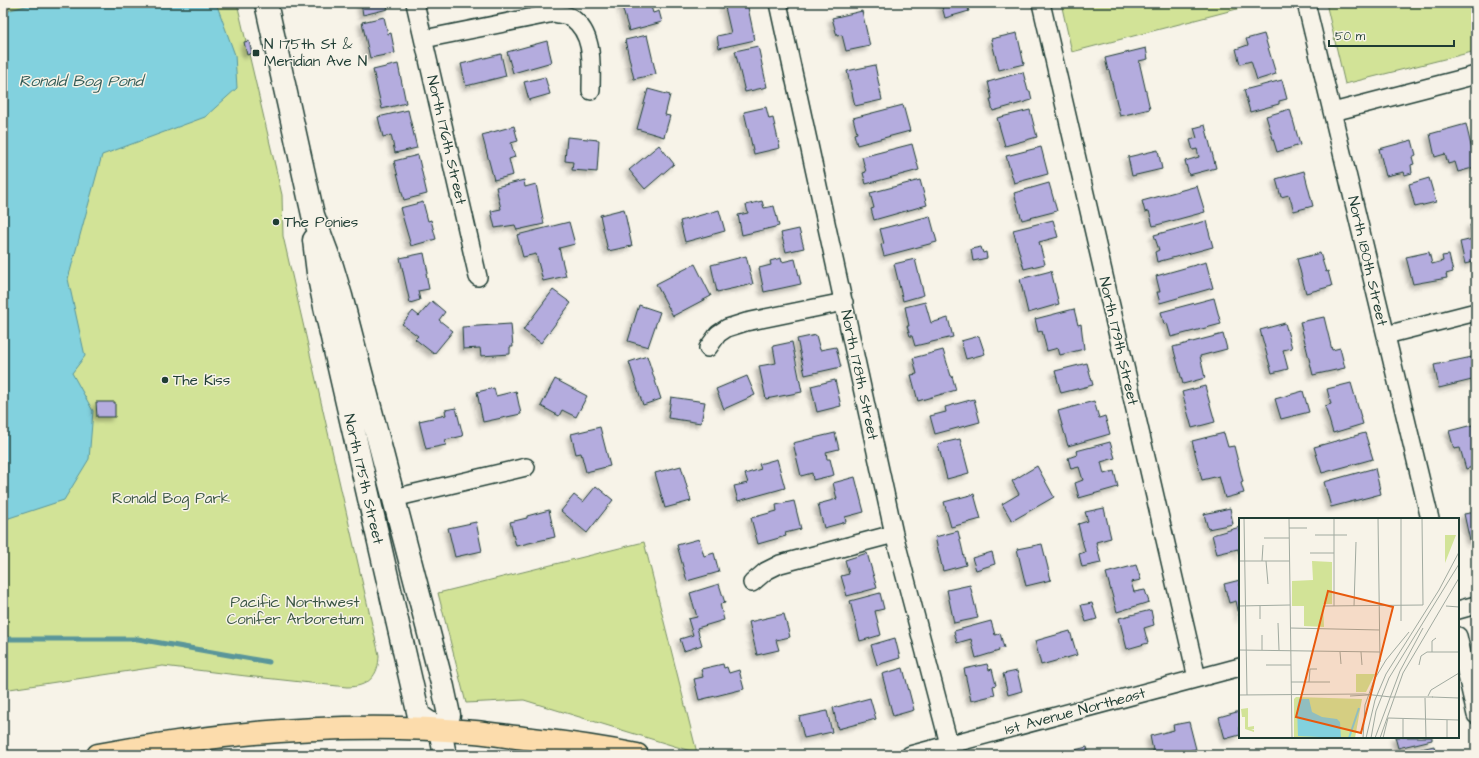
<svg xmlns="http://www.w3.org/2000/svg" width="1479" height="758" font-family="'Architects Daughter',sans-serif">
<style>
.green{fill:#d2e397;stroke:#789066}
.water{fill:#82d1de;stroke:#5a969a}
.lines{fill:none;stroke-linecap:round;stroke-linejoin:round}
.stream{stroke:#5a969a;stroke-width:5}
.building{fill:#b4acde;stroke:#1f3d34;filter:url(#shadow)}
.street-casing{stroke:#1f3d34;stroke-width:20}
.secondary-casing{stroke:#1f3d34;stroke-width:25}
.highway-casing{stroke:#1f3d34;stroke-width:25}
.street{stroke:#f7f3e8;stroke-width:17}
.secondary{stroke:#f7f3e8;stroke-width:22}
.highway{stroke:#fcdcac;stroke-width:22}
.poi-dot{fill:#1f3d34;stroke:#f7f3e8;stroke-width:1.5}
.labels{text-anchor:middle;stroke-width:3;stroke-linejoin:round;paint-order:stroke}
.poi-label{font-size:15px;fill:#1f3d34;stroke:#f7f3e8;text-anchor:start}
.street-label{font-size:15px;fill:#1f3d34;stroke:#f7f3e8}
.park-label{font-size:15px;fill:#3a5643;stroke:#f7f3e8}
.water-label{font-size:16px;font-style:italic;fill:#335b56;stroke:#f7f3e8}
.inset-river{fill:none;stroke:#82d1de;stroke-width:2}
.inset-road{fill:none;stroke:#a1aaa0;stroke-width:1}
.view{fill:#e8590c;fill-opacity:0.15;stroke:#e8590c;stroke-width:2}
.inset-edge{fill:none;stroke:#1f3d34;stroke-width:2}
</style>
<defs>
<filter id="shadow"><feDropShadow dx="-3.5" dy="3.5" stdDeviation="2" flood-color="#0004"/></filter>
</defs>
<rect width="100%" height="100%" fill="#f7f3e8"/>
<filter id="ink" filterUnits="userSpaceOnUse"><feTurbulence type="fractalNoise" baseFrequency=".025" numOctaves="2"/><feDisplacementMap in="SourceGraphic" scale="8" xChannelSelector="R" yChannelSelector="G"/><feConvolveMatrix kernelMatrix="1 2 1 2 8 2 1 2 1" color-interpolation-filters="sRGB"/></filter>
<g filter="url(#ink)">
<path class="green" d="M3,3H237L282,195L283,236L379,655C379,676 368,687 347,687L246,676L163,666L3,690Z
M1061,3H1260L1072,52Z
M1326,3H1476V51L1345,84Z
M644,542L697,753L524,700L466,703L438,593Z"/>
<path class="water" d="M37,3H216L235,55L237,88L205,117L102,155L68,279L85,356L72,373L93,411L89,459L64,500L3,520V12Z"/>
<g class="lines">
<path class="stream" d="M3,639H138L269,662"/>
</g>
<path class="building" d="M361,3H386L388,9L363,15Z
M621,3H650L653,13L659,11L662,22L629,31Z
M724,3H747L755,40L719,48L717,36L731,33Z
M941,3H966L969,11L945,18Z
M862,11L870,46L846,51L842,35L837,36L832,18Z
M384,17L388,34L391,33L395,53L370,58L362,22Z
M1017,33L1024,64L999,70L991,39Z
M1264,34L1276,74L1257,80L1251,61L1240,64L1236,49L1248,45L1246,39Z
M647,35L656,74L634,79L625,40Z
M249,41L252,53L247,55L244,42Z
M547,41L552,62L513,73L507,52Z
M758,46L767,87L745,92L735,51Z
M1146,48L1148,59L1139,61L1150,109L1120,116L1109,70L1108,71L1105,58Z
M501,54L506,76L466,86L461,64Z
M398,64L406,103L382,109L373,70Z
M875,65L882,100L855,106L847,71Z
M1023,72L1028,91H1030L1032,100L993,111L990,99H992L988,82Z
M545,77L550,94L529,100L524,82Z
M1282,80L1287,99L1279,101V104L1250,112L1244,90Z
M648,89L670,95L665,115L670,116L664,137L637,129Z
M903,105L910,131L857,145L854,134L857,133L853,118Z
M766,107L769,119L773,118L780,148L754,154L744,112Z
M1290,109L1300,145L1277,152L1266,116Z
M408,110L417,148L395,153L391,135L383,137L378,117Z
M1030,110L1037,137L1005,146L997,118Z
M1466,124L1476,167L1458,172L1455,162L1448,164L1445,154L1435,157L1430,134Z
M1205,125L1216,168L1189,175L1185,161L1199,157L1197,149L1193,150L1190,140L1197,138L1194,128Z
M514,126L518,141L511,143L515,157L509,159L513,175L494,180L482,135Z
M567,137L599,140L597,172L572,170L573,162L565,161Z
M1412,140L1416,155L1412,157L1414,164L1411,165L1412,173L1405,175L1404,172L1386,176L1379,149Z
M912,144L919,170L866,184L863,173L866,172L862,157Z
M659,145L674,164L645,189L629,170Z
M1041,147L1048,174L1014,183L1006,156Z
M1158,150L1162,169L1132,176L1128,157Z
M418,155L427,194L404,200L394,161Z
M1304,171L1313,206L1294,211L1289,195L1281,197L1276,179Z
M1429,178L1436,202L1415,207L1409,184Z
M524,180L525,187L536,184L544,224L517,230L515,225L495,228L491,211L501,209L496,187Z
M920,180L927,205L874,220L871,209L874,208L870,193Z
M1049,183L1057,211L1022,220L1014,193Z
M1197,186L1205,212L1153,226L1149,211L1145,212L1142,201Z
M762,201L764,208L774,206L779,226L742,235L738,215L748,213L746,205Z
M423,202L428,221L431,220L436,239L411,246L400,208Z
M624,209L632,246L608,251L600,215Z
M719,210L725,231L685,242L680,221Z
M930,216L937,242L884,256L881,245L884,244L880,229Z
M1053,220L1058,237L1039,242L1045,264L1024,269L1013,230Z
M1206,221L1213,247L1157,262L1155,252L1159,250L1154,235Z
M569,222L575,244L559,248L566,276L543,281L536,254L523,257L517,235Z
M1476,223V261L1465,264L1460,242L1473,239L1470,225Z
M799,229L804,248L786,252L781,233Z
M981,247L983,253L986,252L987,258L973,261L971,249Z
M1429,252L1432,264L1443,261L1442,256L1449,255L1453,272L1446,274L1447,278L1413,284L1406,257Z
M424,253L428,273H426L429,289L418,291L420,300L410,303L400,258Z
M1320,253L1326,272L1328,271L1332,286L1306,293L1297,259Z
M746,256L753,284L717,292L711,265Z
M781,258L782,262L795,259L801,284L764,292L759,268L771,265L770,261Z
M915,259L924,295L903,301L894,264Z
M1206,262L1213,288L1160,303L1157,292H1160L1156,276Z
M695,264L711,296L673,316L656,284Z
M1051,271L1059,304L1028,313L1020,279Z
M553,290L571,303L541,343L523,330Z
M1214,298L1221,324L1171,337L1167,323L1164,324L1161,312Z
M432,301L445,312L439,320L453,331L434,354L415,339L418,336L402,324L413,311L419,316Z
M925,302L931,323L948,318L953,337L915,346L912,336H910L907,326H909L905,307Z
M639,305L660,312L648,347L628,341Z
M1074,309L1078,325L1081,324L1084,349L1060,355L1058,348L1047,351L1042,331L1038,332L1035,319Z
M1324,317L1332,350L1340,348L1345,368L1313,375L1300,322Z
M1285,323L1292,348L1283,350L1288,369L1272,373L1260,330Z
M511,324L513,347H510V354L481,356L480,348L463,349L462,327Z
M1223,334L1227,349L1200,356L1205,378L1183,384L1173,347Z
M816,335L820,350L836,347L841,367L805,375L797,339Z
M979,336L985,354L966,359L961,341Z
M792,342L802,392L766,399L759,366L776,363L773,346Z
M943,350L951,376H952L956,390L918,401L911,375L917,374L913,358Z
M647,356L661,399L643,405L629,362Z
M1472,357L1476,379L1439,388L1434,365Z
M1087,363L1093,385L1061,393L1055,371Z
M747,376L755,395L724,409L716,389Z
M555,379L587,396L576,417L562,410L559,416L541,406Z
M835,380L841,406L817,412L811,386Z
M1351,383L1363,424L1333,433L1325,406L1331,404L1327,389Z
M1205,386L1215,422L1192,428L1182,392Z
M494,388L496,396L516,391L521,414L483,422L477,392Z
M1303,391L1309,412L1281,419L1275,399Z
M671,397L705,402L701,423L668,418Z
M974,399L980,422L935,434L930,416L946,412L945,407Z
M1094,401L1099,418L1105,416L1110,434L1068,446L1058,411Z
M96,402H115V417H97Z
M456,408L463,436L445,440L446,445L426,449L419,421L446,415L445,410Z
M1476,424V466L1466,469L1460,448L1454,449L1449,431Z
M600,427L610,466L586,472L581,453L576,454L571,434Z
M835,433L839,449L826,452L827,459H830L834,475L813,480L812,473L801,476L793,443Z
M1224,433L1228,447L1234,446L1243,482L1241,483L1244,493L1225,498L1219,476L1202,480L1192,441Z
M1365,433L1373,459L1322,473L1314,447Z
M960,439L969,473L947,479L938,444Z
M1110,442L1115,458L1101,462L1104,474L1114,471L1118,487L1079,498L1075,483L1083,480L1079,467L1071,469L1068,458L1077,455L1076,451Z
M777,459L785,488L738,501L734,486L748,483L745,474L761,469L759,464Z
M681,466L691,501L665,508L655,473Z
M1037,466L1054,497L1012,521L1002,504L1019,494L1012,481Z
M1375,468L1381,494L1331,507L1324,482Z
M855,477L864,512L845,517L846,522L824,528L818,504L837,499L833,483Z
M596,486L613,500L587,533L561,511L574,495L583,502Z
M974,494L981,519L951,527L944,502Z
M794,501L801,529L785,533L786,536L758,544L751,518L777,511L776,505Z
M1104,508L1111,538L1096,542L1101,563L1082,567L1079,554L1085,552L1078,524L1088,521L1085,512Z
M1230,508L1233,524L1208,529L1204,514Z
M549,510L555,537L516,546L510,522L527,518V516Z
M1476,512V540L1470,541L1464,514Z
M476,522L482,551L455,557L448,528Z
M1240,527V557L1238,549L1217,554L1212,535Z
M958,531L966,565L943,571L935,537Z
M699,539L704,556L714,553L719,572L687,581L677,545Z
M1042,544L1051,580L1026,586L1017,549Z
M992,552L995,564L976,570L972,558Z
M867,553L877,588L847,596L841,576L849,574L845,560Z
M1136,565L1141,580L1131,582L1134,592L1145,590L1149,602L1117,612L1106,573Z
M1240,580V619L1236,601L1229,603L1224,584Z
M719,584L725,603L720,604L724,620L697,628L702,645L684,651L680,639L693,635L688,619L697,617L690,593Z
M970,585L978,618L954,623L947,590Z
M880,593L884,609L875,611L881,635L860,641L850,601Z
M1092,603L1097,619L1086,622L1081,605Z
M1151,610L1154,625L1144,628L1148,643L1127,649L1119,618Z
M784,614L790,637L776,640L779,650L757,655L749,622Z
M991,621L995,635L1000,633L1004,648L998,649L999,651L976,658L971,639L957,643L954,631Z
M1070,631L1077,655L1041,665L1035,641Z
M895,638L900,658L877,665L871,645Z
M723,664L724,668L727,667L729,673L739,670L744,689L699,700L694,679L703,677L701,669Z
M987,664L989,670L992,669L996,685L993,686L995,695L971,701L964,669Z
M903,668L914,710L893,716L882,674Z
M1017,671L1022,691L1008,695L1003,674Z
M870,698L876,719L838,729L833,708Z
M827,711L832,732L804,738L799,717Z
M1240,711V735L1225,739L1219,717Z
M1189,722L1196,749L1170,755H1154L1150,736L1174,730L1173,725Z
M1395,737H1432V740L1398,748Z
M1434,746L1436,755H1413L1412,751Z
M1087,747L1089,755H1068L1067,752Z"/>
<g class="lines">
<defs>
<path id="street" d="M415,3L478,277
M778,3L894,534L949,744
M1041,3L1197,678
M1306,3L1430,519
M424,39L554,13C560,15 568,15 572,18C595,35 591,66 591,91
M1333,112L1476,75
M1386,335L1476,312
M708,348L718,334L727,328L746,322L844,302
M394,498L526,467
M752,583L766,571L780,564L894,534
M1458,610L1476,605
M1458,636L1476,715
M910,755L1240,667"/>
<path id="secondary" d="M266,3L313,215L332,266L341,296L443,687L449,715L440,730
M314,240L318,273L325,307L419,716L440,730L445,755"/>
<path id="highway" d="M98,755C220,732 350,721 475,732C494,734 513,737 532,739C567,743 602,748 637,755"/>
</defs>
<use href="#street" class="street-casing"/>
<use href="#secondary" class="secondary-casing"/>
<use href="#highway" class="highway-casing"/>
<use href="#street" class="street"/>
<use href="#secondary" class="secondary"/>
<use href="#highway" class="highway"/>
</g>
</g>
<g class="poi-dot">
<rect x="252" y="49" width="8" height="8" rx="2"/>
<circle cx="276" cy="222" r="4"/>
<circle cx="165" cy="380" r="4"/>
</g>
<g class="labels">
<g class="poi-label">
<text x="264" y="49">N 175th St &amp;<tspan x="264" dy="17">Meridian Ave N</tspan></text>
<text x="284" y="227">The Ponies</text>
<text x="173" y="385">The Kiss</text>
</g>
<g class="street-label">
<text transform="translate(447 140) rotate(77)" y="5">North 176th Street</text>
<text transform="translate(1368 261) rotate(77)" y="5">North 180th Street</text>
<text transform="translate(1119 341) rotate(77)" y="5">North 179th Street</text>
<text transform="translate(860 375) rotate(78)" y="5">North 178th Street</text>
<text transform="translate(364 479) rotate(77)" y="5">North 175th Street</text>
<text transform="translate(1075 711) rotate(-15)" y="5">1st Avenue Northeast</text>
</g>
<g class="park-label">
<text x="171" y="503">Ronald Bog Park</text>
<text x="295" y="607">Pacific Northwest<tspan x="295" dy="17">Conifer Arboretum</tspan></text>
</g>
<g class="water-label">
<text x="81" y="86">Ronald Bog Pond</text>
</g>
</g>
<g transform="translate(1239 518)">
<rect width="220" height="220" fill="#f7f3e8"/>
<path d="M206,17H217L206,45ZM73,43L93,44V86H84L85,109L65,108V88H53V63L74,62ZM117,156H136L127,174H117ZM57,179L123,181L116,220H55V181ZM9,190V209L15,208V211H12L15,212V214L6,211V199H3L2,191Z" fill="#d2e397"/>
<path d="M60,181H70L73,194L83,199L98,201L101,204L102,220L59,218L58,189Z" fill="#82d1de"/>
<path class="inset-river" d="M110,220L120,190"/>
<path class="inset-road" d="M5,0L8,177M50,0L53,220M95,0V88M139,0L141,144M162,0V103M50,10H68M76,17H108M25,20H50M71,35H95M0,43H51M23,43L24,27M27,43L29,66M0,88L51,87M21,88V101M85,88L184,87L183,0M115,88L117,24M207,88L220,89M39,105L40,132M51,110L141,112M23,117V132M0,132L141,134M101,134L102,146M122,134L123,147M193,134V123L197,120M27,147H52M180,147L182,138L188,134H220M52,164H91M70,164L71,151H78M0,177L125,176L152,179H194M111,178L129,177M189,178L192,172L220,155M193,179L220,180M186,180L187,220M164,201V220M208,202V220M124,220L126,187L135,162L147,142L170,114M127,220L136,182L147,156L200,72L220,34M132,220L137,193L150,160L220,46M136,220L161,153L184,110M141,220L164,155L220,60M144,220L149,200L220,202"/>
<path class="view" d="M89,73L154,89L122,215L57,199Z"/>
<rect width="220" height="220" class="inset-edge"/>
</g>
<rect width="1479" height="758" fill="none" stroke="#f7f3e8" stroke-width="16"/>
<rect x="8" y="8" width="1463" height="742" fill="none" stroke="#1f3d34" stroke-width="1.5" filter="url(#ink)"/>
<path d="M1329 40v6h125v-6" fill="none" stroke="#1f3d34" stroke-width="2"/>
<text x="1335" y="40" font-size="12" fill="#1f3d34" stroke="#f7f3e8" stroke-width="3" paint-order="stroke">50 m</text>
</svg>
